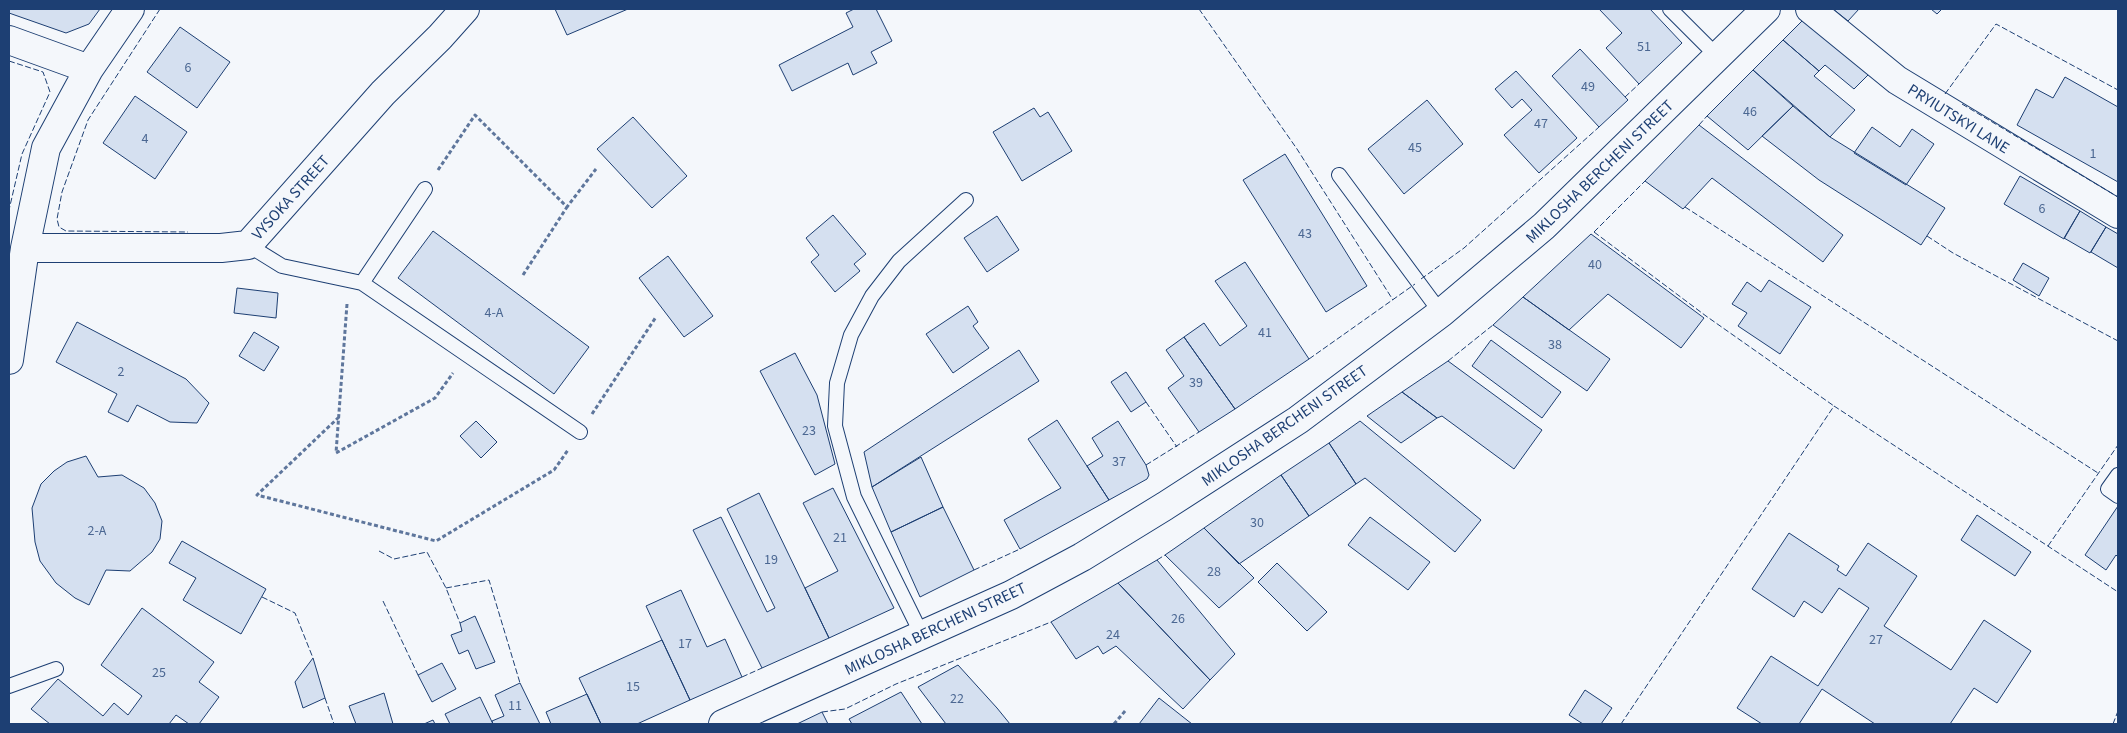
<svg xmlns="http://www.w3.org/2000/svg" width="2127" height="733" font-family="'Source Sans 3',sans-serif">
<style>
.building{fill:#d5e0f0;stroke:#1d3f73}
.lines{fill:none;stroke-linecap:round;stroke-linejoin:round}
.service-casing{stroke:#1d3f73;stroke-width:16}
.minor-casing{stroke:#1d3f73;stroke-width:30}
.tertiary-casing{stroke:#1d3f73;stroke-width:30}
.path{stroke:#5e769c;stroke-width:3;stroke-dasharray:4 2.5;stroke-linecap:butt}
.service{stroke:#f4f7fb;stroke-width:14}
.minor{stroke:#f4f7fb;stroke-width:28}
.tertiary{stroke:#f4f7fb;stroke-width:28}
.fence{stroke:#1d3f73;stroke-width:1;stroke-dasharray:6 2.5;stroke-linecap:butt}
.labels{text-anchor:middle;stroke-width:4;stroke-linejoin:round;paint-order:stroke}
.number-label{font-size:14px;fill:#4b6792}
.street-label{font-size:16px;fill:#1d3f73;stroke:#f4f7fb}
</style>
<rect width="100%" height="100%" fill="#f4f7fb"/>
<path class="building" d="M9,9H100L89,24L66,33L9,13Z
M555,9H628L567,35Z
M854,9H876L892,41L871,52L877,63L853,75L848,63L792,91L779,65L853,27L846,13Z
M1599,9H1650L1682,43L1639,84L1606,48L1622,33Z
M1833,9H1859L1848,21Z
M1931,9H1942L1937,14Z
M1804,19L1869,74L1854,89L1825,65L1819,71L1783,40Z
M180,27L230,62L197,108L147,72Z
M1783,40L1819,71L1814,76L1855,110L1830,137L1753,70Z
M1580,49L1628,100L1599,127L1552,76Z
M1753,70L1793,106L1748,150L1707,116Z
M1516,71L1577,138L1539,173L1504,135L1532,110L1522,99L1512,108L1495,89Z
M2065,77L2118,107V182L2017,125L2036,89L2053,98Z
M135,96L187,132L155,179L103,143Z
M1427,100L1463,144L1404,194L1368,149Z
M1793,106L1830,137L1945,208L1921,245L1819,180L1762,136Z
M1034,108L1040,117L1048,112L1072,151L1022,181L993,132Z
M633,117L687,176L652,208L597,149Z
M1699,125L1843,235L1823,262L1712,178L1683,209L1645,181Z
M1872,127L1900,147L1912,129L1934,144L1906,185L1854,153Z
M1285,154L1367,286L1326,312L1243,180Z
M2020,176L2080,211L2064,239L2004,204Z
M2080,211L2106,227L2090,253L2064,238Z
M833,215L866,254L854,264L860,271L835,292L811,262L819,255L806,238Z
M997,216L1019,250L987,272L964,238Z
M2106,227L2118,234V268L2091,252Z
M433,231L589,347L554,394L398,278Z
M1591,234L1704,318L1681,348L1608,294L1569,330L1523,297Z
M668,256L713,316L684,337L639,278Z
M1245,262L1309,359L1235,409L1184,337L1204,323L1220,346L1247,326L1215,281Z
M2023,263L2049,278L2039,296L2013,280Z
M1769,280L1811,307L1780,354L1738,326L1747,313L1732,304L1747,282L1761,292Z
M237,288L278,293L276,318L234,313Z
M1523,297L1610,359L1587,391L1493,325Z
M968,306L978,322L973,326L989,348L953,373L926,334Z
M77,322L186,379L209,403L197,423L170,422L137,405L128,422L108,412L117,394L56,362Z
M254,332L279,347L264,371L239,356Z
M1184,337L1235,409L1199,432L1168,388L1184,376L1166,350Z
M1491,340L1561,392L1542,418L1472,366Z
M1019,350L1039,381L872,487L864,452Z
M795,353L817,395L835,464L815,475L760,371Z
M1448,361L1542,430L1514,469L1442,416L1437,418L1402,392Z
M1126,372L1146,402L1131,412L1111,382Z
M1402,392L1437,418L1401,443L1367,416Z
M1057,420L1109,500L1020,549L1004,520L1061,488L1028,439Z
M476,421L497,442L481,458L460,436Z
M1118,421L1146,465L1149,475L1147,479L1109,500L1087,466L1103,456L1092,438Z
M1360,421L1481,520L1455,552L1365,478L1356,484L1329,443Z
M1329,443L1356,484L1309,516L1281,475Z
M86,456L98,477L122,475L144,488L155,503L162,521L160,539L152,552L130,571L106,570L89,605L75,598L56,583L40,561L35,542L32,508L41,484L54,471L67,462Z
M921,457L943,507L891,532L872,487Z
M1281,475L1309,516L1239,564L1204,528Z
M833,488L894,608L829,638L805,588L838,571L803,503Z
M759,493L829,638L762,668L693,530L721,517L767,612L775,608L727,509Z
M2118,506V557L2116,555L2106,570L2085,555Z
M943,507L974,570L920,597L891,532Z
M1977,515L2031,552L2015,576L1961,540Z
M1370,517L1430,562L1408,590L1348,545Z
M1204,528L1254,578L1219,608L1165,555Z
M1789,533L1839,566L1837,570L1846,576L1868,543L1917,576L1884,626L1951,670L1984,620L2031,651L1997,703L1974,688L1950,724H1875L1822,689L1799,724H1762L1737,708L1771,656L1818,686L1869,608L1839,588L1822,613L1804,601L1794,617L1752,589Z
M182,541L266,589L241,634L183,600L196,578L169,563Z
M1157,560L1235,654L1210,680L1118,583Z
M1277,563L1327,612L1307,631L1258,582Z
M1118,583L1210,680L1183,709L1116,646L1103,654L1098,646L1076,659L1051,622Z
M681,590L707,647L725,639L742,677L690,700L646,606Z
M142,608L214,662L199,682L219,697L199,724H189L176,715L169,724H50L31,709L58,679L103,716L114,703L128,715L142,696L101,665Z
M475,616L495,662L476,669L468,650L459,654L451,635L462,631L460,623Z
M662,640L690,700L637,724H601L579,678Z
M313,658L325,698L303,708L295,682Z
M442,663L456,689L432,702L418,675Z
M958,665L997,708L1010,724H946L918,687Z
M520,683L540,724H493L492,721L504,716L495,695Z
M1585,690L1612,708L1601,724H1583L1569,715Z
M901,692L922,724H852L849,719Z
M384,693L393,724H356L349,706Z
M587,694L601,724H551L546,712Z
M480,697L493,724H450L445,714Z
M1159,698L1192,724H1139Z
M822,712L828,724H797Z
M433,720L435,724H424Z"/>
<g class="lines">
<defs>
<path id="service" d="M1670,9L1718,57
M1339,175L1441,313
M248,245L282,266L362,283L580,432
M362,283L425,189
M2118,475L2108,489L2118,496
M922,635L854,497L835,426L837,383L851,335L872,296L899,261L966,200
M9,686L56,669"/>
<path id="minor" d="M1810,9L1897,80L2118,214
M9,40L89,69
M25,248H221L248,245L383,93L440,37L465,9
M9,360L25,248L46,148L89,69L130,9"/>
<path id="tertiary" d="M723,724L1011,595L1082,557L1165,506L1298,420L1441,313L1544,226L1766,9"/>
</defs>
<use href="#service" class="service-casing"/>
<use href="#minor" class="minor-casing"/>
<use href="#tertiary" class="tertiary-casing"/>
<path class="path" d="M438,170L475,115L567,207L596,169
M523,275L567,207
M347,304L336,453L435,398L453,373
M592,414L656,317
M339,417L257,495L436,541L554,470L568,450
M1114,724L1126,710"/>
<use href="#service" class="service"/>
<use href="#minor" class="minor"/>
<use href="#tertiary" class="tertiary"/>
<path class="fence" d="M160,9L88,120L62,192L57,219L59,227L66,231L188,232
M1199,9L1297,149L1393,300
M9,61L43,72L50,92L22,154L9,210
M1945,94L1996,24L2118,90
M1625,97L1639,84
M1962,104L2118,197
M1699,125L1707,116
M1685,207L2098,473
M1594,232L1706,316L1834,406
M1594,232L1645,181
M1927,236L1953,253L2118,341
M1421,279L1464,248L1599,127
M1309,359L1415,284
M1448,361L1493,325
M1146,402L1177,447
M1146,465L1199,432
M2048,546L2118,445
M379,551L394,559L427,552L446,588L460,623
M1157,560L1165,555
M974,570L1020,549
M446,588L489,580L520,683
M262,597L295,613L313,658
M383,601L418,675
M742,677L762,668
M325,698L334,724
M822,712L845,709L896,684L1051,622
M1621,724L1834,406L2118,592
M2113,724L2118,711"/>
</g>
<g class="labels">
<g class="number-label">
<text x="1644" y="51">51</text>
<text x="188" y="72">6</text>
<text x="1588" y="91">49</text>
<text x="1750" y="116">46</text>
<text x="1541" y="128">47</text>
<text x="145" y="143">4</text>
<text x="1415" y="152">45</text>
<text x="2093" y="158">1</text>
<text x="2042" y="213">6</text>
<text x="1305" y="238">43</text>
<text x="1595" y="269">40</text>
<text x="494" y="317">4-А</text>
<text x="1265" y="337">41</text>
<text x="1555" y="349">38</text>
<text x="121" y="376">2</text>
<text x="1196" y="387">39</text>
<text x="809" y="435">23</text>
<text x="1119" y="466">37</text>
<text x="1257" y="527">30</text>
<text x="97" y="535">2-А</text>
<text x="840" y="542">21</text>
<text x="771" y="564">19</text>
<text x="1214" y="576">28</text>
<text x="1178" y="623">26</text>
<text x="1113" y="639">24</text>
<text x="1876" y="644">27</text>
<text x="685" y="648">17</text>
<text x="159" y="677">25</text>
<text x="633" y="691">15</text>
<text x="957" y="703">22</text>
<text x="515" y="710">11</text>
</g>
<g class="street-label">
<text transform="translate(1959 118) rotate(32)" y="6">PRYIUTSKYI LANE</text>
<text transform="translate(1599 171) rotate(-44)" y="6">MIKLOSHA BERCHENI STREET</text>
<text transform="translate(290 197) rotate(-48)" y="6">VYSOKA STREET</text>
<text transform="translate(1284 425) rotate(-35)" y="6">MIKLOSHA BERCHENI STREET</text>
<text transform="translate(935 628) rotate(-25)" y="6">MIKLOSHA BERCHENI STREET</text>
</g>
</g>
<rect width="2127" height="733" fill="none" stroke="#1d3f73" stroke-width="20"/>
</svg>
